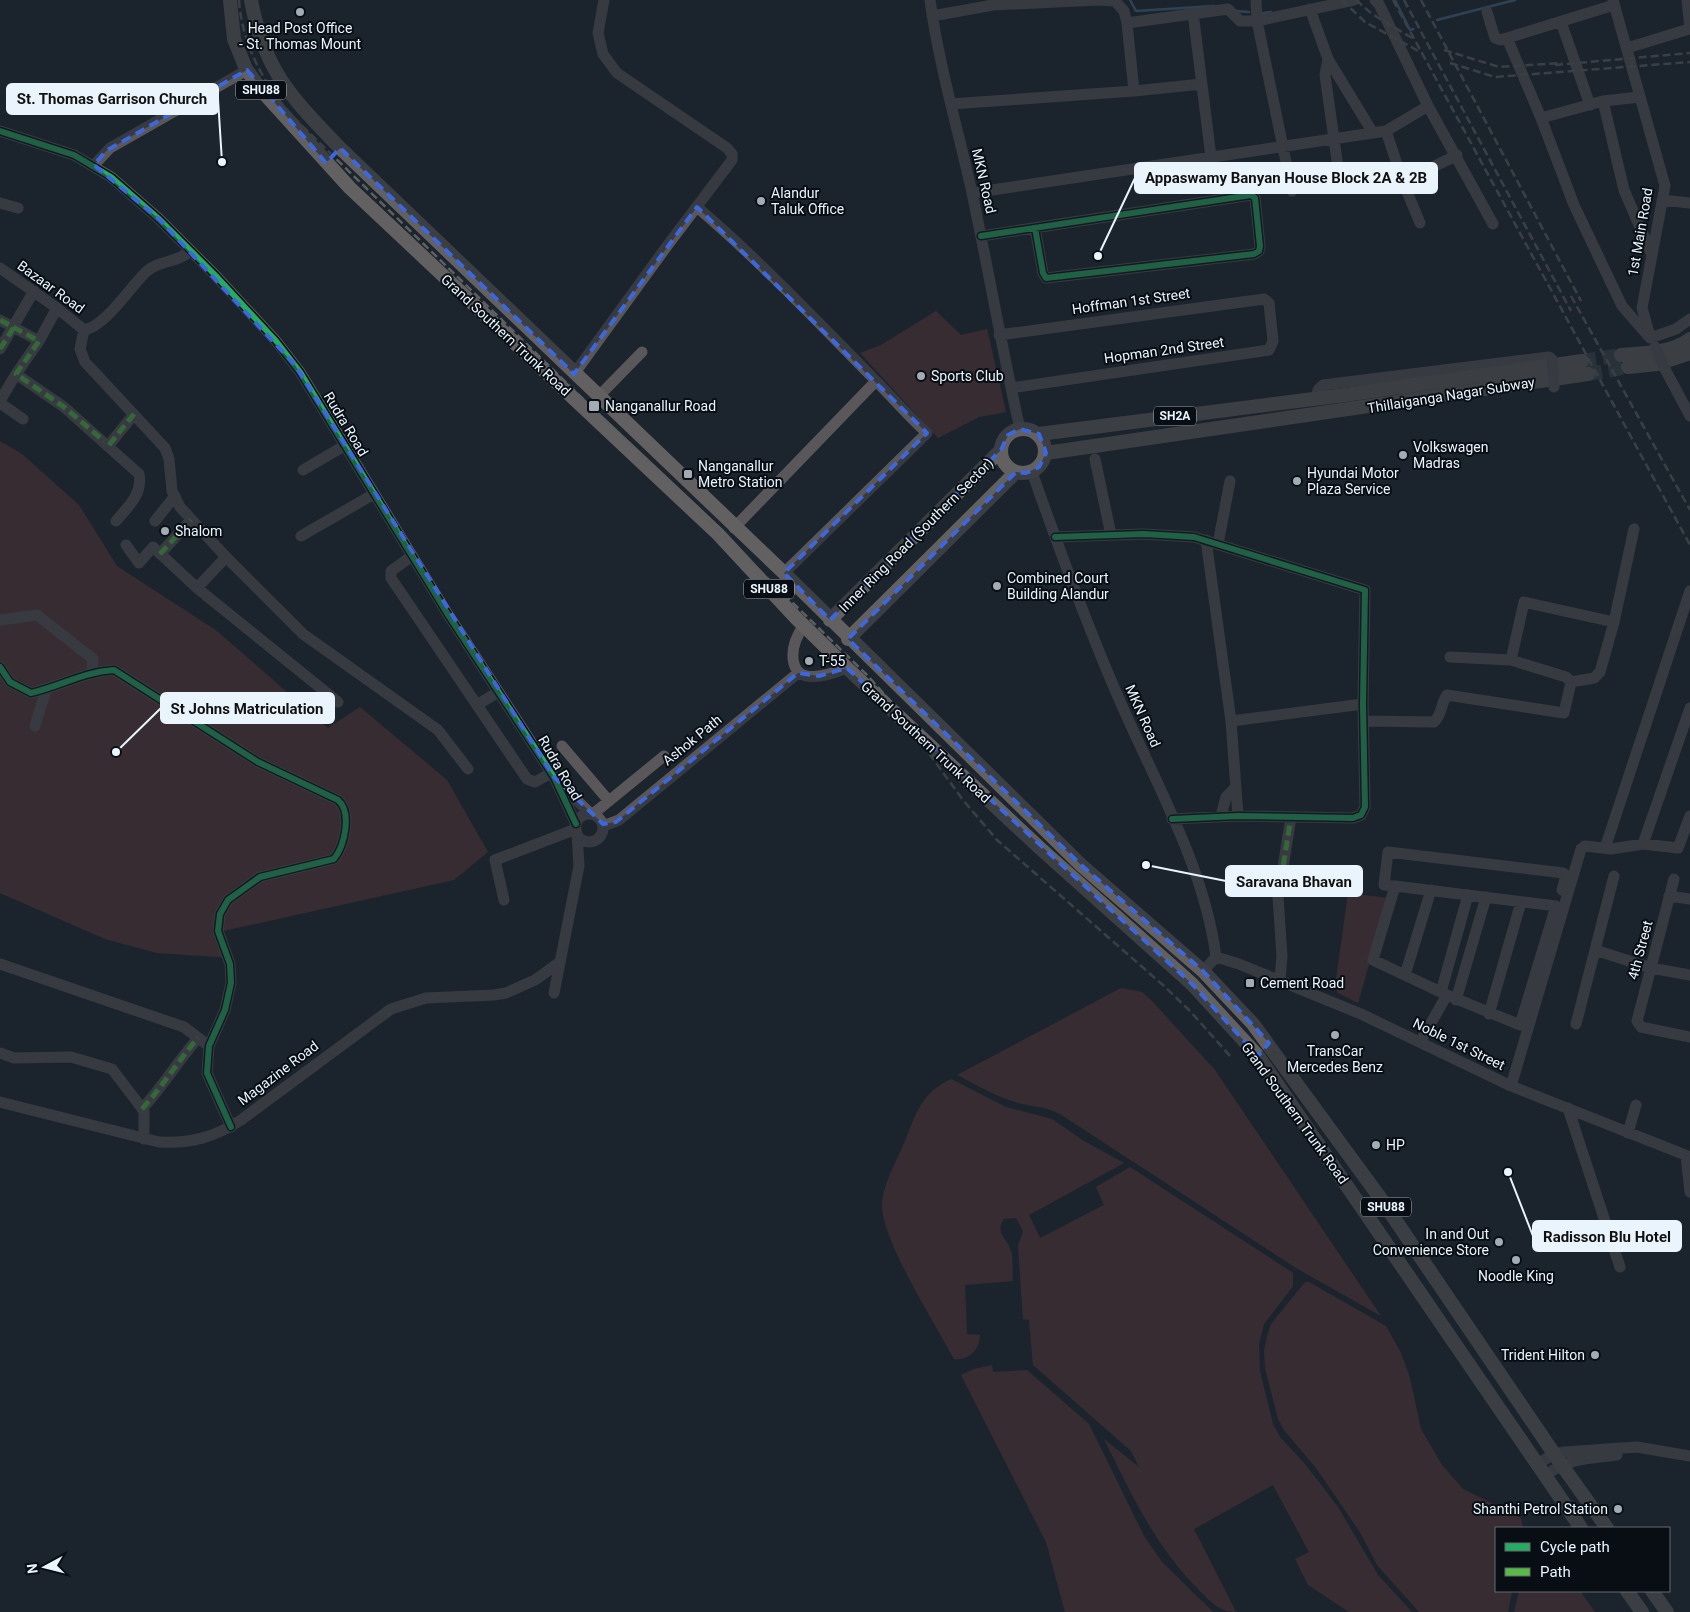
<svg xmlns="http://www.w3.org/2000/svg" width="1690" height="1612" font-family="Roboto,sans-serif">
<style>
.green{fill:#593636}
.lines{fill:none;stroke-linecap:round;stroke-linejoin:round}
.stream{stroke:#436785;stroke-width:2.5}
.major-tunnel{stroke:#3b444c;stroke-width:14;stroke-dasharray:14 7;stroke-linecap:butt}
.minor{stroke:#595759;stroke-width:11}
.major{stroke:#636061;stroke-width:14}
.rail{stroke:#5d6063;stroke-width:2.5;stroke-dasharray:8 4;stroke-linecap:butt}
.minor-bridge{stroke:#595759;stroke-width:11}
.quiet{stroke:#58b947;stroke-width:5;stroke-dasharray:10 5;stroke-linecap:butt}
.cycleway-casing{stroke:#080e14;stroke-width:9}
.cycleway{stroke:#26ab63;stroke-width:6}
.marked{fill:none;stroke:#3c67de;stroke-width:4;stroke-dasharray:10 6;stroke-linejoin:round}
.poi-dot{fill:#a2acb4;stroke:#080e14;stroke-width:2}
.labels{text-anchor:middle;stroke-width:4;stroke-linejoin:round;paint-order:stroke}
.shield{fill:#080e14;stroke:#a6afb7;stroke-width:1}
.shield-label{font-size:12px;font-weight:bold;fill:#eaf4fd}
.poi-label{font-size:14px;fill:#eaf4fd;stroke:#080e14;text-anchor:start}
.street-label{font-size:14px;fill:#eaf4fd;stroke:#080e14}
.leader{fill:none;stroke:#eaf4fd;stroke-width:2}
.callout-dot{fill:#eaf4fd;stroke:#080e14;stroke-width:2}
.callout{fill:#eaf4fd;stroke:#eaf4fd;stroke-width:2}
.callout-label{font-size:15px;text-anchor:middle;font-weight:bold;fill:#111}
</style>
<rect width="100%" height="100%" fill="#1c252d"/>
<path class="green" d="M936,311L961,335L987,329L1006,412L979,417L938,438L860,353L881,345Z
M0,441L22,454L79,505L117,566L217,631L328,728L360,707L447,780L488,852L454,880L223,931L231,958L157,953L105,939L0,893Z
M1348,893L1388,898L1358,1003L1338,993L1335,986Z
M1121,988L1142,992L1152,1001L1215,1070L1381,1316L1296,1268L1060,1114C1045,1106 1033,1107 1018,1103C997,1097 977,1085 957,1075Z
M951,1079L1006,1107L1052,1119L1084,1141L1124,1163L1029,1215L1040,1238L1104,1205L1096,1187L1130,1167L1293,1273V1286L1264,1324L1259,1344L1260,1371L1273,1424L1280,1437L1305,1464L1338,1507L1378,1575L1412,1612H1349L1308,1585L1295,1559L1309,1552L1273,1485L1194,1529L1236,1612C1219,1612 1210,1601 1198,1589C1155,1546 1131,1493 1104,1439L1139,1467L1131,1451L1033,1365L1029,1320L1023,1319L1018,1246L1023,1231L1016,1218L1004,1219C995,1231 1005,1237 1010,1248C1014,1256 1012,1272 1013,1281L965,1285L967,1334L980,1335C980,1349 969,1361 954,1359C935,1323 882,1241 882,1205C883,1184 897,1160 905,1141C917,1111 921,1094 951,1079Z
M1305,1282H1309L1386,1326L1401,1353L1410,1378L1421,1429L1442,1465L1463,1489L1521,1518L1523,1528H1496V1591H1512L1508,1612H1419L1377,1565L1361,1534L1338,1500L1316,1468L1284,1430L1278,1419L1265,1368L1264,1351L1267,1336L1271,1324Z
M992,1365L993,1372L1027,1370L1089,1424L1144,1536L1162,1562L1213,1612H1065L1046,1542L961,1375L974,1369Z
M1519,1591H1580L1595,1612H1514Z"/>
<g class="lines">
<path class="stream" d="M1130,0L1136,11L1214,6
M1395,0L1410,30L1413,29
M1236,11L1249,12
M1263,13L1271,12
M1437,20L1515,0"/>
<path class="major-tunnel" d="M1582,361L1621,355
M1588,374L1628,367"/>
<path class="minor" d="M930,0C939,66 958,129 972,193C989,272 1002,350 1020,429
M1256,0L1257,21L1354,0
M1375,0L1379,4L1428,106L1493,224
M1613,0L1665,186L1642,308L1649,333
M1687,0L1690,29
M1614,5L1507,38L1541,118L1574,205L1622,306L1650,338L1676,329L1690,319
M1310,9L1328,59L1325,75L1339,175
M1487,12L1495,38L1500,40L1507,38
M1193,13L1211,157
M932,16L993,5L1098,0L1115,1L1124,11L1127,23
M1561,22L1590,105
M1627,48L1689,29
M1328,59L1373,133
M1134,91L1202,84
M1603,101L1624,190L1652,255
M951,104L1134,91L1127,23L1228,9L1240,21H1257L1292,191
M1541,118L1603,101L1640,97
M0,131L74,155L111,177L159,219L216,276L276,341L300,372L447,613L554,777L576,824
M1386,131L1403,182L1420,223
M94,165L110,148L247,70
M1403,182L1457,155
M972,193L1386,131L1428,106
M1662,200L1690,203
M0,203L18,208
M697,207C759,260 816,320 874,379C892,397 908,416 927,433L784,573
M981,236L1251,195L1255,198L1260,246L1259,251L1254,254L1046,278L1043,273L1035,228
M0,268L57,308L84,330
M0,320L39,341L16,374L64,407L139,474C143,494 128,507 116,521
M84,330L80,349L85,362L165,448L169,459L172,491L180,507L226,557L303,634L438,730L468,769
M84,330C105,327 130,287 146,272C158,260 178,263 190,251
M999,335L1264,299L1269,303L1273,341L1269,350L1011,388
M39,341L57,308
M0,349L34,291
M1665,369L1690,416
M574,374L667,246L732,160V154L727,148L617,73L603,54L598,33L604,0
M598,397L642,352
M1316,398L1318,390L1323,385L1549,357L1552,360
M0,401L16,374
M0,403L23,419
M109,445L134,414
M1095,459L1111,535
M303,470L344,446
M1032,472C1058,546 1085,620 1116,692C1152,777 1204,864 1216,957L1203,971
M155,521L175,496
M734,528L876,381
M301,536L374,494
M1055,537L1144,534L1194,537L1365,590L1363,704L1365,807L1361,815L1353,818L1238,816L1172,819
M1206,540L1231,721L1238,816
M1218,544L1230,481
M126,545L139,563L153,547L197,588L338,702
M160,554L191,520
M412,556L391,571V578L527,779L535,782L551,773
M197,588L226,557
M0,620L37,615L93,659L92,672
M1614,622L1634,529
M804,625C797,635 792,646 793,658C795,687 829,675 847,668
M1450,657L1511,660
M0,667L10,682L31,693C61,686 83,672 114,670L258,762L338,800C352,812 345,845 334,859L260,877L228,900L220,914L218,931L230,964L231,983L225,1010L209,1046L207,1073L231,1127
M477,705L498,692
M1231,721L1363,704
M1365,721L1434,722C1443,713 1440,705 1447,695L1564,713L1571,682L1566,677L1511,660L1524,602L1614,622L1600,672L1594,678L1571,682
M35,726L46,690
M562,746L609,801
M565,789L591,814
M593,814L664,756
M575 828a14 14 0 1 1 28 0a14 14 0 1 1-28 0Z
M1221,816L1226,797L1236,787
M603,826L619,820L798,673
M1643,844L1690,708
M1605,848L1690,591
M1674,879L1637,1021L1641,1027L1690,1037
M1281,880L1291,817
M1395,886L1384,885L1388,852L1563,873L1566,875L1562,890
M1669,896L1690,899
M1278,897L1282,956L1280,980
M504,900L495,860L576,829
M1595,950L1651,968L1690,975
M1216,957L1239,964L1361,1014L1511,1086L1690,1157
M0,964L184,1027L209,1046
M1405,975L1431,890
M1441,992L1468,895
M554,993L579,866L577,833
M1456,1000L1486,897
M1489,1014L1521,902
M1576,1024L1614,876
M1420,1042L1447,995L1520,1025L1556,906L1395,886L1373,960L1447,995
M0,1053L14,1058L71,1057L112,1069L144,1111V1139
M1511,1086L1581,849L1585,846L1611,849L1643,844L1678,848L1690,816
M0,1102L159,1142C190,1144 215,1137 241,1120L391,1009L426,998L494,995L506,993L535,980L560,962
M1568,1108L1620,1267
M142,1109C163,1086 178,1061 198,1038
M1628,1133L1636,1105
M1686,1156L1690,1192
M1536,1465L1554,1454L1565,1452L1622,1448L1637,1447L1690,1456
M1544,1476C1570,1458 1586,1459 1617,1455"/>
<path class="major" d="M230,0L234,39L246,69L262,91L350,188L718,534L796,618L847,668L1042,850L1192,984L1258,1056L1581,1528
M251,0C264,71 292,98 340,148L784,573L1081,865L1203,971L1253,1024L1381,1199L1561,1464L1607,1528
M1621,355C1643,353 1672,353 1690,339
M1628,367L1657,364L1690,353
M1001 451a22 22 0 1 1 44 0a22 22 0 1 1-44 0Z
M1039,434L1345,395L1582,361
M1046,453L1588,374
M830,620L1001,450
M848,639L1016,472
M1627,1591L1642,1612
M1652,1591L1667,1612"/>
<path class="rail" d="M239,0C242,45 264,84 292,116L867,675L893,704L963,800L997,840L1164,986L1190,1011L1231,1057
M1342,0L1365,22L1422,53
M1356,0L1372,14L1412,38
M1393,0L1690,545
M1404,0L1571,311
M1421,0L1581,301
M1444,50L1499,67L1562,63
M1450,63L1495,77L1690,62
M1555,65L1690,53
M1571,296L1690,510"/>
<path class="minor-bridge" d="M1655,347L1665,369
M1552,360L1554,387"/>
<path class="quiet" d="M0,320L39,341L16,374L64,407L104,441
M0,349L14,327
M109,445L134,414
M160,554L191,520
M1281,880L1291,817
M142,1109C163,1086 178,1061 198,1038"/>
<defs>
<path id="cycleway" d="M0,131L74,155L111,177L159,219L216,276L276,341L300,372L447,613L554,777L576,824
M981,236L1251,195L1255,198L1260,246L1259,251L1254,254L1046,278L1043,273L1035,228
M1055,537L1144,534L1194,537L1365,590L1363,704L1365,807L1361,815L1353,818L1238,816L1172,819
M0,667L10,682L31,693C61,686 83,672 114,670L258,762L338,800C352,812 345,845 334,859L260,877L228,900L220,914L218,931L230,964L231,983L225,1010L209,1046L207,1073L231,1127"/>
</defs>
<use href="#cycleway" class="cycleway-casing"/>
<use href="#cycleway" class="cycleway"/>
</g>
<path d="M0 0H1690V1612H0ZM247,70L326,163L340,148L574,374L697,207L927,433L784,573L830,620L1001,450L1008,435L1020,429L1039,434L1046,453L1039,467L1026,473L1016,472L848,639L1081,865L1203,971L1269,1043L1258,1056L1192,984L847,668L819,676L798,673L616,822L603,824L554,777L295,365L159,219L94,165L106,151Z" fill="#1c252d" fill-opacity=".55" fill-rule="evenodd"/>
<path class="marked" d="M247,70L326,163L340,148L574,374L697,207L927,433L784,573L830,620L1001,450L1008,435L1020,429L1039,434L1046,453L1039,467L1026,473L1016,472L848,639L1081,865L1203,971L1269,1043L1258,1056L1192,984L847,668L819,676L798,673L616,822L603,824L554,777L295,365L159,219L94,165L106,151Z"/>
<g class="poi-dot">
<circle cx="300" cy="12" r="5"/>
<circle cx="761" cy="201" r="5"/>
<circle cx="921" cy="376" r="5"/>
<rect x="588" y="400" width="12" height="12" rx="2.5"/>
<circle cx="1403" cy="455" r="5"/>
<rect x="683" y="469" width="10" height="10" rx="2.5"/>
<circle cx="1297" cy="481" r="5"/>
<circle cx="165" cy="531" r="5"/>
<circle cx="997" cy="586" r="5"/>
<circle cx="809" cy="661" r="5"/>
<rect x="1245" y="978" width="10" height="10" rx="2.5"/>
<circle cx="1335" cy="1035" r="5"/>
<circle cx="1376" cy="1145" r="5"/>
<circle cx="1499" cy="1242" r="5"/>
<circle cx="1516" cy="1260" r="5"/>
<circle cx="1595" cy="1355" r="5"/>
<circle cx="1618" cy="1509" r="5"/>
</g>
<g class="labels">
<g class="shield">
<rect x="236" y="80.5" width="50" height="19" rx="4"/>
<rect x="1154" y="406.5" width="42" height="19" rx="4"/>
<rect x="744" y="579.5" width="50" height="19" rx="4"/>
<rect x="1361" y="1197.5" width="50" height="19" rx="4"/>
</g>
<g class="shield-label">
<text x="261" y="94">SHU88</text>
<text x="1175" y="420">SH2A</text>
<text x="769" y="593">SHU88</text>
<text x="1386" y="1211">SHU88</text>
</g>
<g class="poi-label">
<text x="300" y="33" text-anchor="middle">Head Post Office<tspan x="300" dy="16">- St. Thomas Mount</tspan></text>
<text x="771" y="198">Alandur<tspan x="771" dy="16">Taluk Office</tspan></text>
<text x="931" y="381">Sports Club</text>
<text x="605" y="411">Nanganallur Road</text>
<text x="1413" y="452">Volkswagen<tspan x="1413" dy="16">Madras</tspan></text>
<text x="698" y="471">Nanganallur<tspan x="698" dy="16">Metro Station</tspan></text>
<text x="1307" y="478">Hyundai Motor<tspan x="1307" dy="16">Plaza Service</tspan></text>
<text x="175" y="536">Shalom</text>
<text x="1007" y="583">Combined Court<tspan x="1007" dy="16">Building Alandur</tspan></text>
<text x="819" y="666">T-55</text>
<text x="1260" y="988">Cement Road</text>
<text x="1335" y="1056" text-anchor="middle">TransCar<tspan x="1335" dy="16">Mercedes Benz</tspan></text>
<text x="1386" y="1150">HP</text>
<text x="1489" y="1239" text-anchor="end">In and Out<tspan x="1489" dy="16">Convenience Store</tspan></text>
<text x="1516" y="1281" text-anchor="middle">Noodle King</text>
<text x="1585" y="1360" text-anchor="end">Trident Hilton</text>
<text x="1608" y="1514" text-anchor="end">Shanthi Petrol Station</text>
</g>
<g class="street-label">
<text transform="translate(984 181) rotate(77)" y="5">MKN Road</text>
<text transform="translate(1640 232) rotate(-80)" y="5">1st Main Road</text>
<text transform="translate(51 287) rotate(36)" y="5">Bazaar Road</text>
<text transform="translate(1131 301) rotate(-8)" y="5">Hoffman 1st Street</text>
<text transform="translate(506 335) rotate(43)" y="5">Grand Southern Trunk Road</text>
<text transform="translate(1164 350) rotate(-8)" y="5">Hopman 2nd Street</text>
<text transform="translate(1451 395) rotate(-9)" y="5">Thillaiganga Nagar Subway</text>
<text transform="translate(346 424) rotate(59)" y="5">Rudra Road</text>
<text transform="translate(916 535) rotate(-45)" y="5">Inner Ring Road (Southern Sector)</text>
<text transform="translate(1143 716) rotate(66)" y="5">MKN Road</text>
<text transform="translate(692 740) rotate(-39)" y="5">Ashok Path</text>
<text transform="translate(926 742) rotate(43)" y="5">Grand Southern Trunk Road</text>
<text transform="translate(560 768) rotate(60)" y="5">Rudra Road</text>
<text transform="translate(1640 950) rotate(-75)" y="5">4th Street</text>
<text transform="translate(1459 1044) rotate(26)" y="5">Noble 1st Street</text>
<text transform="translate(278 1073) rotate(-37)" y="5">Magazine Road</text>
<text transform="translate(1295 1113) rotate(54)" y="5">Grand Southern Trunk Road</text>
</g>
</g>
<path class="leader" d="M222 162L218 99M1098 256L1135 178M116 752L161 708M1146 865L1226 881M1508 1172L1533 1236"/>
<g class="callout-dot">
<circle cx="222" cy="162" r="5"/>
<circle cx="1098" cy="256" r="5"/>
<circle cx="116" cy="752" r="5"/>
<circle cx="1146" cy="865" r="5"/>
<circle cx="1508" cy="1172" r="5"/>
</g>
<g class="callout">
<rect x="7" y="84" width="211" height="30" rx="5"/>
<rect x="1135" y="163" width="302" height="30" rx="5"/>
<rect x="161" y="693" width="173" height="30" rx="5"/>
<rect x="1226" y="866" width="136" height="30" rx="5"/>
<rect x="1533" y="1221" width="148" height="30" rx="5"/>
</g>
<g class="callout-label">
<text x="112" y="104">St. Thomas Garrison Church</text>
<text x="1286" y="183">Appaswamy Banyan House Block 2A &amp; 2B</text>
<text x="247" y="714">St Johns Matriculation</text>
<text x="1294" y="887">Saravana Bhavan</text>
<text x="1607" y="1242">Radisson Blu Hotel</text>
</g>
<rect x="1495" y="1527" width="175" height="65" fill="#080e14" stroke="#626a71"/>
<rect x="1505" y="1543" width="25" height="8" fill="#26ab63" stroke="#626a71"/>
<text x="1540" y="1552" font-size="15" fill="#eaf4fd">Cycle path</text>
<rect x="1505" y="1568" width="25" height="8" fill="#58b947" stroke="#626a71"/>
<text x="1540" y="1577" font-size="15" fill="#eaf4fd">Path</text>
<g transform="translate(45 1567) rotate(263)" stroke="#080e14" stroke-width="4" paint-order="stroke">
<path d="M0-4L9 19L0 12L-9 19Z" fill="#eaf4fd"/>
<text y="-8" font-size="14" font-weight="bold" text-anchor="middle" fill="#eaf4fd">N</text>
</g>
</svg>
